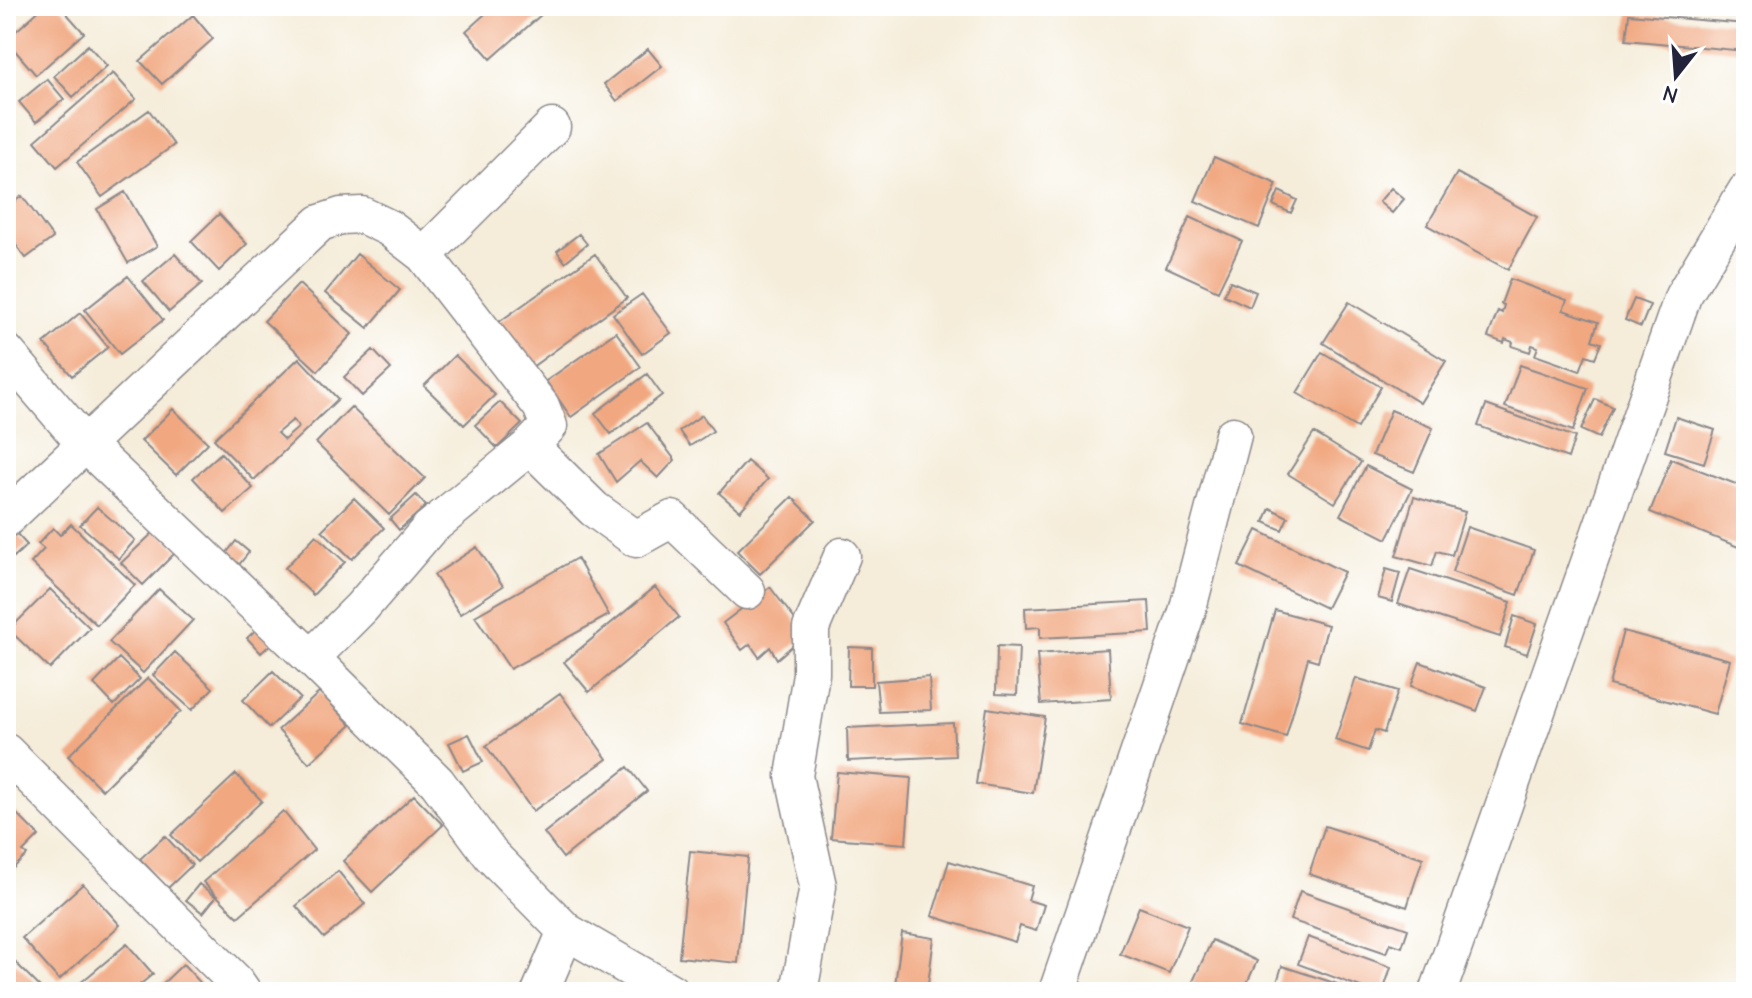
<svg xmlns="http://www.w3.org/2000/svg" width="1752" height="998" font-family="'Comic Neue',sans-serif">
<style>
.building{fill:#f1a881;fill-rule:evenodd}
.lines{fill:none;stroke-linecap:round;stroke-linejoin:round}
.minor-casing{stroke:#8c888a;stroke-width:39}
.minor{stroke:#fff;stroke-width:36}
</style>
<rect width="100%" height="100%" fill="#fff"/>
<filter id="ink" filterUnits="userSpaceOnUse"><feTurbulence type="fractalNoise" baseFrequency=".0125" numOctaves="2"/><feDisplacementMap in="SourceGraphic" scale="16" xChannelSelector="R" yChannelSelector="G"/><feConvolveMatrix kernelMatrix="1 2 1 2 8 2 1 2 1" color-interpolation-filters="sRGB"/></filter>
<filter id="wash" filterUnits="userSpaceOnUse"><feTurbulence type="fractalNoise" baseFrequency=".006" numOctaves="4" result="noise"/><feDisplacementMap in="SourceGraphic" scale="32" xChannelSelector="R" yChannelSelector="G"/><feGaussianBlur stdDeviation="1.8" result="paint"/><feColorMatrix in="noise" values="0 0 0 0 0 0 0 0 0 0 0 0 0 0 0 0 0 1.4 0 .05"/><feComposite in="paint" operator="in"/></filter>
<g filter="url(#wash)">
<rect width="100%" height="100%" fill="#f5edda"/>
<g id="blocks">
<path class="building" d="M44,6H60L84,33L36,75L6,40Z
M494,6H551L491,59L466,31Z
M1629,14L1746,24L1745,51L1626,40Z
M193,15L213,39L162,84L140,61Z
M88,45L107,66L73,97L54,76Z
M648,49L662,66L617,101L604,84Z
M113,73L136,99L57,167L35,141Z
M47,79L64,99L36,122L19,102Z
M149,110L174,145L102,197L77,162Z
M1214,157L1277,184L1259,228L1195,201Z
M1457,173L1537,217L1508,270L1427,225Z
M1391,188L1404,199L1392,213L1379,202Z
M1279,191L1297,200L1291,213L1273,205Z
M125,192L157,246L128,263L97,209Z
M22,196L53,238L26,258L6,232V208Z
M219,214L247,244L219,271L191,241Z
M1190,217L1242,241L1218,291L1166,267Z
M579,234L587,244L565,262L557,251Z
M175,254L202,284L169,312L143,281Z
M357,254L400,290L368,328L325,293Z
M595,254L627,298L532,367L499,322Z
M128,276L163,320L120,354L85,310Z
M1510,279L1567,300L1563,310L1598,322L1592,340L1601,343L1595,358L1586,355L1580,371L1535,355L1538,347L1532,345L1530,352L1512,346L1513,342L1505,339L1504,343L1488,337L1498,311L1502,313L1504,305L1501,304Z
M1230,281L1256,292L1250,307L1224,295Z
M299,284L352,334L318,371L264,321Z
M642,294L671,333L642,354L613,314Z
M1634,299L1650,305L1641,327L1625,320Z
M1349,302L1446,361L1420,403L1323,343Z
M80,313L108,347L72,376L44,343Z
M616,332L641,367L571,417L546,381Z
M373,350L391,369L362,396L344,377Z
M1322,352L1381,387L1357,428L1297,393Z
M455,355L495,395L464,425L424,386Z
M299,358L338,399L254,480L214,439ZM293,420L299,427L284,440L277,433Z
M1520,365L1588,388L1573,431L1505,407Z
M647,374L662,395L611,434L595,413Z
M1595,399L1613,407L1599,438L1581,430Z
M500,402L522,424L497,448L475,425Z
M1486,405L1575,437L1568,458L1478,426Z
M351,407L425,478L389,515L316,443Z
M173,409L208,443L176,475L141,441Z
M1391,410L1433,428L1414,472L1372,455Z
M702,415L713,431L690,446L679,431Z
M1676,417L1715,430L1704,463L1665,451Z
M647,423L675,460L658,478L640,461L616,482L599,454Z
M1314,433L1361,462L1335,503L1288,474Z
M221,453L253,488L225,513L193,478Z
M1671,459L1746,488V550L1650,512Z
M747,461L768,479L740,511L719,493Z
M1366,466L1412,489L1387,539L1340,515Z
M416,495L426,506L399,530L390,519Z
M792,497L815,520L760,574L737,551Z
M1414,497L1465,512L1452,555L1437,551L1432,566L1396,556Z
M354,498L384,528L352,559L322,530Z
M97,507L135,540L119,559L80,525Z
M1270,508L1288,517L1282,530L1264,522Z
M71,524L135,585L97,625L31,563L44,549L38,544L53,528L60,535Z
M1467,527L1534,550L1518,595L1452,572Z
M157,529L178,550L143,585L121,563Z
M1257,530L1344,572L1326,608L1239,566Z
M16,533L27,545L14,557L6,548V542Z
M316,535L345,562L313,595L285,568Z
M236,541L249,552L238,566L225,555Z
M477,547L503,586L460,614L434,575Z
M577,558L609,615L510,669L475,616Z
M1386,569L1400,573L1392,602L1378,598Z
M1410,569L1511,602L1500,637L1398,604Z
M655,587L679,617L589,692L564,662Z
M770,587L806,634L777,659L770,647L759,657L750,644L742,650L723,623Z
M50,589L90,628L50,669L9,630Z
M159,589L193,620L143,673L109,642Z
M1149,601L1151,632L1040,638V627L1026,628L1025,608Z
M1275,610L1328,625L1318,661L1308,658L1286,737L1242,724Z
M1514,616L1537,624L1527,654L1505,647Z
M258,628L272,643L261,653L247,638Z
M1623,631L1730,660L1715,714L1609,685Z
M997,646L1019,647L1017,695L996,694Z
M849,647L872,648V686H848Z
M1108,649L1111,699L1041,704L1037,654Z
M175,652L213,688L192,710L153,675Z
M119,658L140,679L114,705L94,684Z
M1420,662L1486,687L1477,711L1411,686Z
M273,671L300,698L269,728L243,700Z
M929,677L931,710L879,712L876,681Z
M148,678L181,711L102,790L68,756Z
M1356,678L1398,691L1384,733L1375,730L1368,751L1335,740Z
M320,692L351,725L309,763L278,730Z
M560,693L607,759L533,811L486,746Z
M987,708L1045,717L1033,793L976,784Z
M953,723L955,756L848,761L847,728Z
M469,734L483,762L463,771L449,743Z
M628,767L647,791L563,858L544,833Z
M837,772L911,778L906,844L831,838Z
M236,774L262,801L197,862L171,835Z
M414,795L443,825L372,892L343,861Z
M6,803L39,836L23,852L27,855L6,875Z
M283,811L314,850L238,917L203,882Z
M1325,826L1423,858L1407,907L1309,874Z
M165,836L192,865L168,888L140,859Z
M690,851L748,857L738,963L679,957Z
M949,861L1032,886L1028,900L1044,905L1036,931L1020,926L1015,942L932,916Z
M338,871L365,904L324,938L296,906Z
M83,884L120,925L59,980L22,938Z
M199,884L216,897L203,913L186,900Z
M1300,891L1408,929L1402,947L1390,943L1386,953L1290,920Z
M1139,907L1188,926L1169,973L1120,954Z
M902,933L934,938L927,992H894Z
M1308,937L1391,967L1383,992H1374L1298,964Z
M1212,940L1257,961L1243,992H1188Z
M127,944L153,974L131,992H76L73,989Z
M16,963L45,992H6V973Z
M183,964L209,992H154Z
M1282,966L1359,991L1358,992H1274Z"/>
</g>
</g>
<g filter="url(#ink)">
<use href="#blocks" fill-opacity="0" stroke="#8c888a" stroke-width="2"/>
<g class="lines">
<defs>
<path id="minor" d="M424,255L552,127
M6,352L84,443L311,658L437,782L491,855L566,931L671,992
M530,446L594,509L636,539L672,519L747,591
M6,519L320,223L341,216L362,215L389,228L424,255L541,406L549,426L530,446L429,529L361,608L311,658
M6,752L236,982L243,992
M540,992L566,931
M799,992L818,886L794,776L811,674V628L842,556
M1057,992L1187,612L1233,435
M1438,992L1683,296L1746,191"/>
</defs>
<use href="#minor" class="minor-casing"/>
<use href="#minor" class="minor"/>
</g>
</g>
<rect width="1752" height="998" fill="none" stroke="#fff" stroke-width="32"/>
<g transform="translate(1676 76) rotate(197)" stroke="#ffffff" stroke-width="6" paint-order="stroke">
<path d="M0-6L14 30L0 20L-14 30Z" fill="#22223b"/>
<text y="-12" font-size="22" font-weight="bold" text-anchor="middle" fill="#22223b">N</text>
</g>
</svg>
